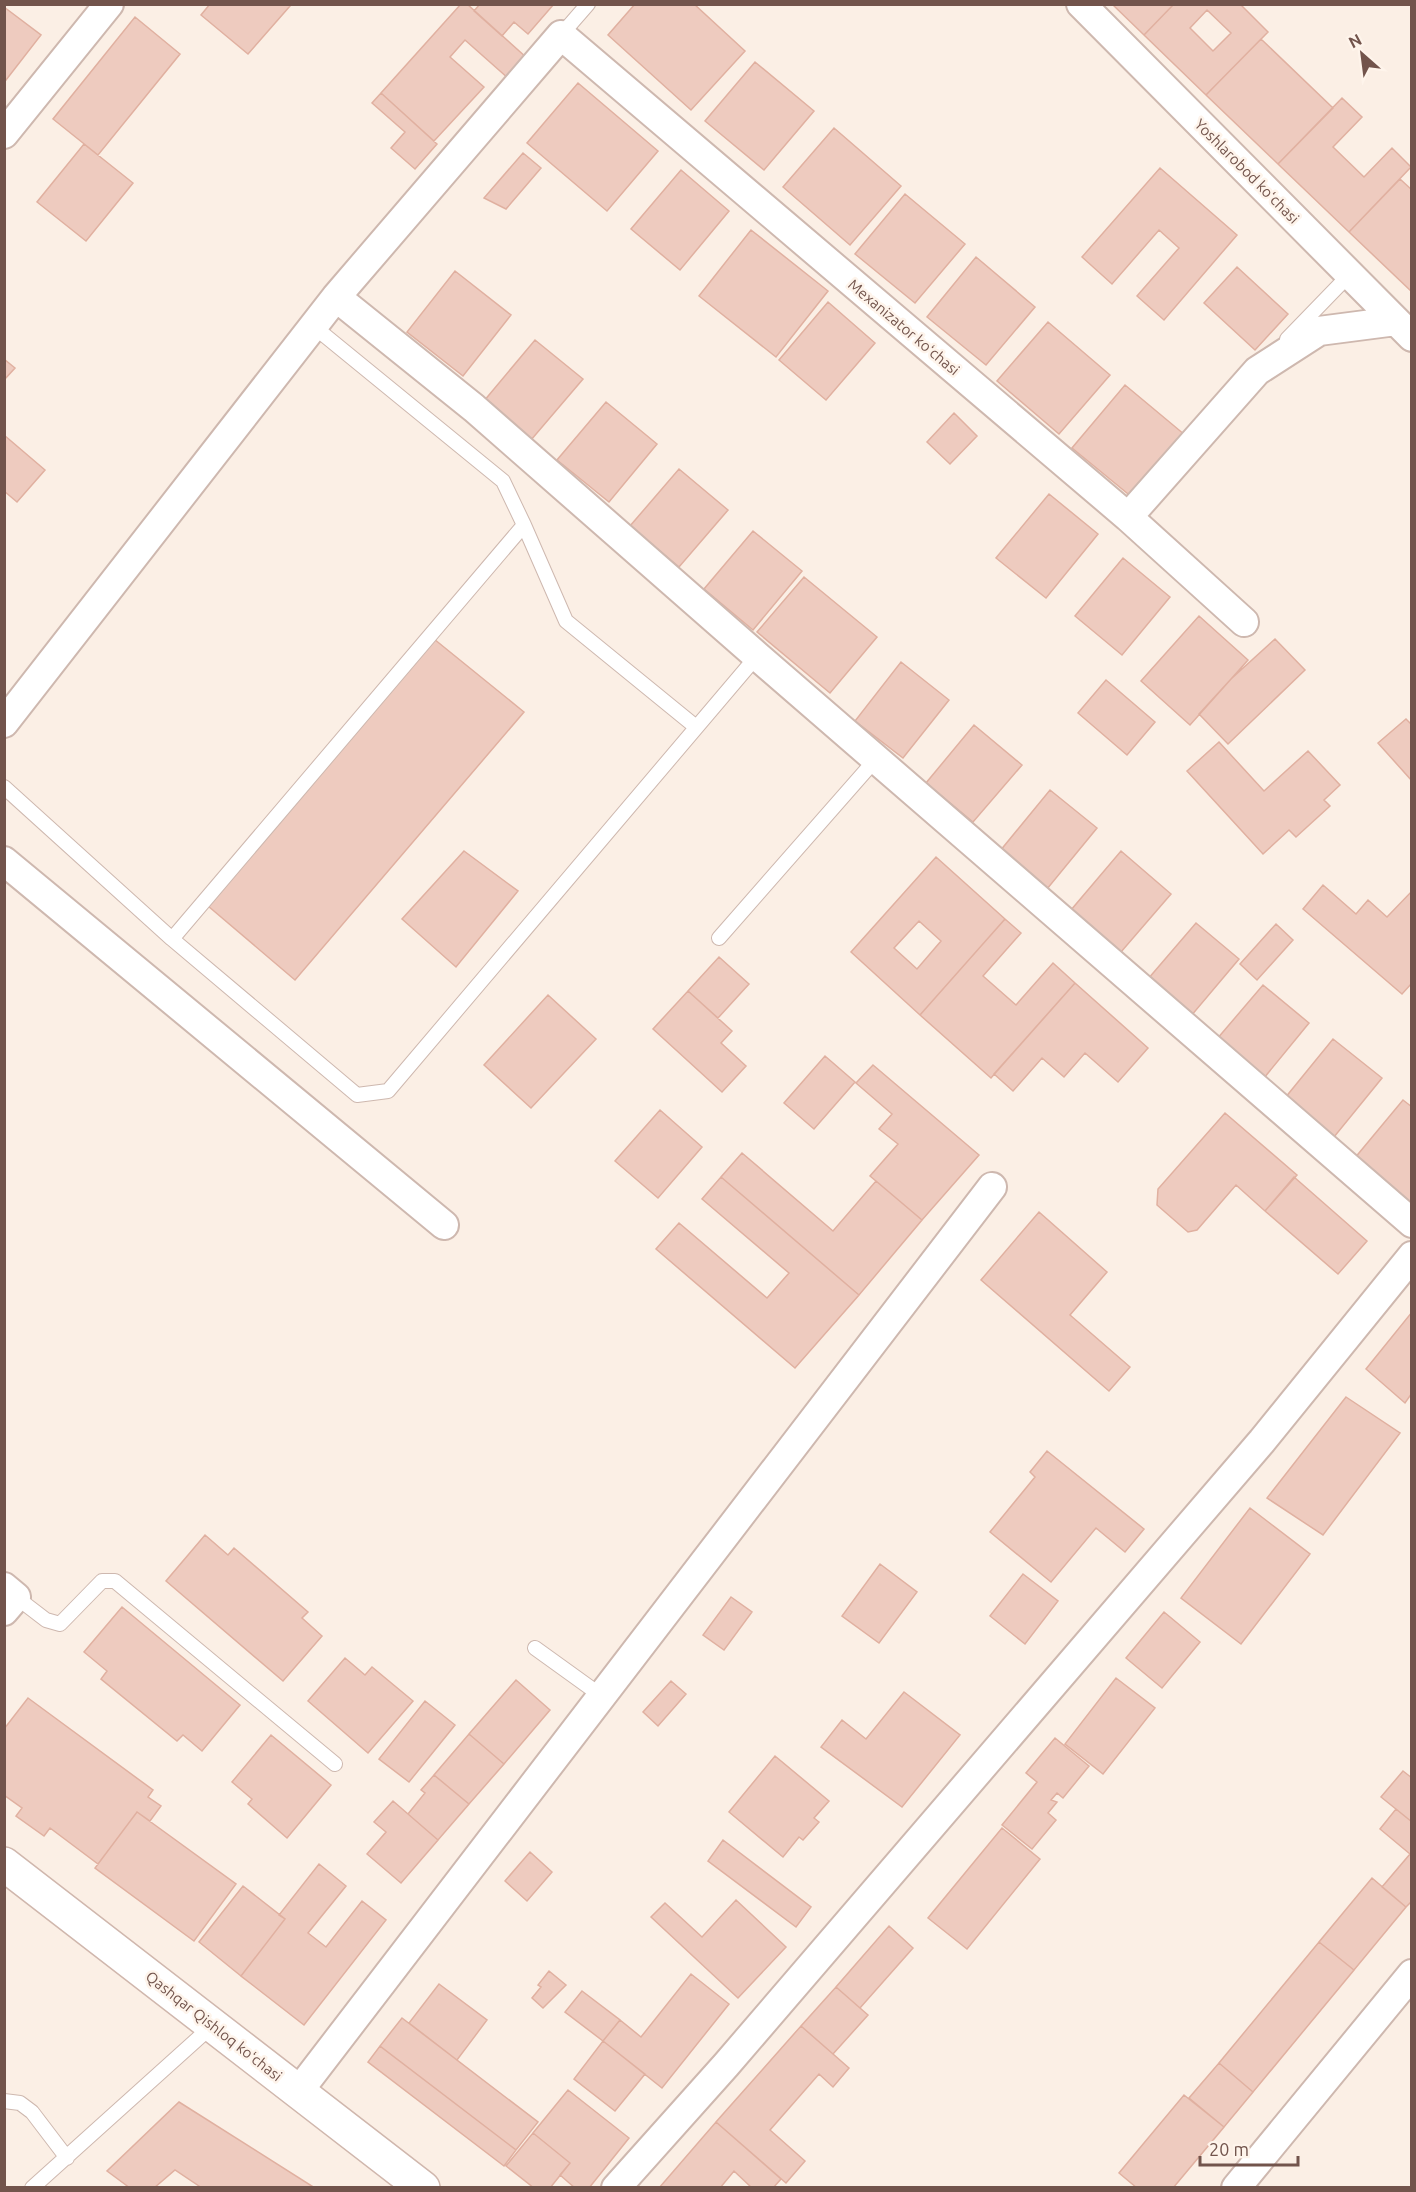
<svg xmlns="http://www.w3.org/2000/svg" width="1416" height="2192" font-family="Ubuntu,sans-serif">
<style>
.building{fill:#eecbbf;stroke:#e0b0a0;stroke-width:1.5;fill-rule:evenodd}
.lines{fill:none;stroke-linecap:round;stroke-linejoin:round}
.lane-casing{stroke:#ceb8af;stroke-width:16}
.street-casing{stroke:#ceb8af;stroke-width:32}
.secondary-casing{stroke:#d0b7ad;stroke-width:36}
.lane{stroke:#fff;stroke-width:14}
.street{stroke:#fff;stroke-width:28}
.secondary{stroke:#fff;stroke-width:33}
.labels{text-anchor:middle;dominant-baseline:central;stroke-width:5;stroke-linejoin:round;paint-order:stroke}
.street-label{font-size:15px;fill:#72544c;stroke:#fef4eb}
</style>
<rect width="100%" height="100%" fill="#fbefe5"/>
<path class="building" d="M 210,4 L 288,4 L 290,6 L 248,54 L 201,15 Z
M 461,4 L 467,4 L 527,58 L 509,79 L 465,40 L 450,57 L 484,87 L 434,141 L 381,93 Z
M 480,4 L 554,4 L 528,34 L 514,22 L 502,36 L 474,11 Z
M 635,4 L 694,4 L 745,51 L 691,110 L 608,35 Z
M 1112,4 L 1174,4 L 1144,35 Z
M 1174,4 L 1240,4 L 1268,32 L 1206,95 L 1144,35 ZM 1207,10 L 1231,33 L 1213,51 L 1190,28 Z
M 4,7 L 41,35 L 6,80 L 4,79 Z
M 135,17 L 180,54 L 98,155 L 53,119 Z
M 1261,39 L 1333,108 L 1278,164 L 1206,95 Z
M 755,62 L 814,111 L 764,170 L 705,121 Z
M 578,83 L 658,151 L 607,211 L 527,143 Z
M 381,93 L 437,144 L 415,169 L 391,148 L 405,132 L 372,103 Z
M 1342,98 L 1362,117 L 1333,147 L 1364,177 L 1392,148 L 1411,167 L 1349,232 L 1278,164 Z
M 834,128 L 901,186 L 850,245 L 783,187 Z
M 84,144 L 133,183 L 86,241 L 37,202 Z
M 523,153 L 541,168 L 506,209 L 484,198 Z
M 1160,168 L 1237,235 L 1164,320 L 1137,296 L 1179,248 L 1159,230 L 1112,284 L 1082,257 Z
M 681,170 L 729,211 L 680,270 L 631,229 Z
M 1400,179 L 1412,190 L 1412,292 L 1349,232 Z
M 905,194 L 965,244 L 915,303 L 855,254 Z
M 751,230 L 828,291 L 776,357 L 699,296 Z
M 976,257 L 1035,307 L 986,365 L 927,317 Z
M 1237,267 L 1288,314 L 1255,350 L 1204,303 Z
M 455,271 L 511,315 L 463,376 L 407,332 Z
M 828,302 L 875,343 L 826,400 L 779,360 Z
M 1048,322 L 1110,375 L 1059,434 L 997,381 Z
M 535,340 L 583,379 L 531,440 L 484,401 Z
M 4,359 L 15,368 L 4,380 Z
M 1125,385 L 1185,435 L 1133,498 L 1072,448 Z
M 606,402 L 657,444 L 609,502 L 557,460 Z
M 954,413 L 977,436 L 950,464 L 927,442 Z
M 4,435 L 45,470 L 17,502 L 4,491 Z
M 679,469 L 728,510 L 679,567 L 630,526 Z
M 1049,494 L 1098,534 L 1046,598 L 996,558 Z
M 753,531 L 802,571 L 753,630 L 704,589 Z
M 1123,558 L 1170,597 L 1122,655 L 1075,616 Z
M 804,577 L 877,637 L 830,693 L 757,632 Z
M 1199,616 L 1248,660 L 1190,725 L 1141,681 Z
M 434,639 L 524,712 L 295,980 L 208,906 Z
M 1275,639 L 1305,670 L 1228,744 L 1199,714 L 1231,679 Z
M 901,662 L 949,700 L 903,758 L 855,721 Z
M 1106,680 L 1155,722 L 1127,755 L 1078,713 Z
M 1406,719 L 1412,725 L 1412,781 L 1378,743 Z
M 974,725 L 1022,765 L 973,822 L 926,783 Z
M 1219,742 L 1264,791 L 1308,751 L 1340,785 L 1324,800 L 1330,806 L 1296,837 L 1289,830 L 1263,854 L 1187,771 Z
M 1050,790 L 1097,828 L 1047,889 L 1000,851 Z
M 464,851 L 518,891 L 456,967 L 402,919 Z
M 1121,851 L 1171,894 L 1121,952 L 1071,910 Z
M 936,857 L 1005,919 L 920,1015 L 851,952 ZM 919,921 L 941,941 L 917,969 L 894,948 Z
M 1323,885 L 1356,914 L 1368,900 L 1387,917 L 1412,891 L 1412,983 L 1402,994 L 1303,909 Z
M 1005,919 L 1021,933 L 983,976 L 1016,1005 L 1053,963 L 1075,983 L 991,1078 L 920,1015 Z
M 1196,923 L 1239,959 L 1191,1016 L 1148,979 Z
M 1276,924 L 1293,940 L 1257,980 L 1240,964 Z
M 719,957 L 749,984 L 718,1018 L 688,991 Z
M 1075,983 L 1148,1048 L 1118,1082 L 1085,1053 L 1064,1077 L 1042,1058 L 1013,1091 L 994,1074 Z
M 1263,985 L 1309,1023 L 1264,1078 L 1217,1039 Z
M 688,991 L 732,1031 L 721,1043 L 746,1066 L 722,1092 L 653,1029 Z
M 548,995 L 596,1039 L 531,1108 L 484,1065 Z
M 1333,1039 L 1382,1078 L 1334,1137 L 1285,1098 Z
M 825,1056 L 855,1082 L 814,1129 L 784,1103 Z
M 873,1065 L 979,1155 L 922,1220 L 870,1176 L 898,1144 L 879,1129 L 892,1114 L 856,1083 Z
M 1403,1100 L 1412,1107 L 1412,1200 L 1409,1203 L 1354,1159 Z
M 660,1110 L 702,1147 L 658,1198 L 615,1161 Z
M 1225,1113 L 1297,1175 L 1265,1211 L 1236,1185 L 1197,1230 L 1188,1232 L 1157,1205 L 1158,1189 Z
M 742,1153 L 833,1231 L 876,1181 L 922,1220 L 859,1295 L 721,1177 Z
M 721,1177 L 859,1295 L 795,1368 L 656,1249 L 679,1223 L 767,1298 L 789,1273 L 702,1199 Z
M 1294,1177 L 1367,1241 L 1338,1274 L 1265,1211 Z
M 1039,1212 L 1107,1272 L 1070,1315 L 1130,1367 L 1109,1391 L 981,1280 Z
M 1412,1312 L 1412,1393 L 1405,1403 L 1366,1369 Z
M 1346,1397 L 1400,1433 L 1323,1535 L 1267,1498 Z
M 1047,1451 L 1144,1529 L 1125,1552 L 1096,1528 L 1051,1582 L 990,1532 L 1035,1477 L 1030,1472 Z
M 1250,1508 L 1310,1554 L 1241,1644 L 1181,1598 Z
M 205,1535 L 228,1555 L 234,1548 L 308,1612 L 302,1618 L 322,1636 L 283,1681 L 166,1581 Z
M 880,1564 L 917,1592 L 879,1643 L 842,1616 Z
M 1023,1574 L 1058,1601 L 1025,1644 L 990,1616 Z
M 731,1597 L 752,1612 L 724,1650 L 703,1635 Z
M 122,1607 L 240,1705 L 202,1751 L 183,1735 L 177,1741 L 101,1679 L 107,1671 L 84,1652 Z
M 1164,1612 L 1200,1642 L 1162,1688 L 1126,1658 Z
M 345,1658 L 365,1675 L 372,1667 L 413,1701 L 368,1753 L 308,1701 Z
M 1116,1678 L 1155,1708 L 1103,1774 L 1065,1744 Z
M 516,1680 L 550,1710 L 504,1764 L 469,1734 Z
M 671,1681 L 686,1694 L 658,1726 L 643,1712 Z
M 904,1692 L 960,1735 L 902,1807 L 821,1747 L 842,1720 L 866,1739 Z
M 28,1698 L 153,1790 L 148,1797 L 161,1806 L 150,1821 L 137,1812 L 98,1864 L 50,1828 L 44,1836 L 16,1816 L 22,1808 L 4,1795 L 4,1729 Z
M 425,1701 L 455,1725 L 409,1782 L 379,1759 Z
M 469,1734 L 504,1764 L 469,1804 L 434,1775 Z
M 271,1735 L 331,1785 L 287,1838 L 248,1804 L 252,1799 L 232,1782 Z
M 1055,1738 L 1089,1766 L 1063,1798 L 1057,1793 L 1051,1800 L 1057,1802 L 1048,1813 L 1056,1820 L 1032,1849 L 1002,1825 L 1037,1782 L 1026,1773 Z
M 775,1756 L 829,1801 L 814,1818 L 819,1822 L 803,1840 L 799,1837 L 783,1857 L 729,1812 Z
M 1403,1771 L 1412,1778 L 1412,1822 L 1381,1797 Z
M 434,1775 L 469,1804 L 438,1840 L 408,1814 L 425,1793 L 421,1790 Z
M 393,1801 L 438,1840 L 401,1883 L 367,1854 L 386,1832 L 374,1822 Z
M 1396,1809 L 1412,1822 L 1412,1901 L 1406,1907 L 1382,1887 L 1410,1854 L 1380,1829 Z
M 137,1812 L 236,1884 L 194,1941 L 95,1868 Z
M 1002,1828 L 1040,1859 L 967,1949 L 928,1918 Z
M 723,1840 L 811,1907 L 796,1927 L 708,1861 Z
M 530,1852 L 552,1872 L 527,1901 L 505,1881 Z
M 319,1864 L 346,1886 L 308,1933 L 326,1947 L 362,1901 L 386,1920 L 304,2025 L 241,1976 L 285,1919 L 279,1915 Z
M 1372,1878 L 1406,1907 L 1354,1970 L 1319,1942 Z
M 243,1886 L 285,1919 L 241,1976 L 199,1942 Z
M 736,1900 L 786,1947 L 738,1998 L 651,1917 L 665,1903 L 702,1937 Z
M 889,1926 L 913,1948 L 860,2008 L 836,1987 Z
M 1319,1942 L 1354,1970 L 1253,2092 L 1219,2063 Z
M 549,1971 L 566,1985 L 543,2008 L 532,1998 L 541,1987 L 538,1985 Z
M 691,1974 L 729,2004 L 662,2088 L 603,2041 L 620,2020 L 641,2037 Z
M 439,1984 L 487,2020 L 457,2060 L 409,2023 Z
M 836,1987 L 868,2015 L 833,2054 L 801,2026 Z
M 582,1991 L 620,2020 L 603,2041 L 565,2012 Z
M 402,2018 L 538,2122 L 516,2150 L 380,2046 Z
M 801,2026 L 849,2068 L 833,2087 L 819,2074 L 770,2130 L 805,2161 L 786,2183 L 716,2122 Z
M 603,2041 L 645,2074 L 615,2111 L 574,2079 Z
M 380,2046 L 516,2150 L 504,2166 L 368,2062 Z
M 1219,2063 L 1253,2092 L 1224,2127 L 1189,2098 Z
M 568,2090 L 629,2138 L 589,2188 L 575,2188 L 560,2175 L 570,2163 L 533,2133 Z
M 1184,2095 L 1224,2127 L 1173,2188 L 1137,2188 L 1119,2173 Z
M 179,2102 L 315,2188 L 202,2188 L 175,2170 L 154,2188 L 130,2188 L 107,2171 Z
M 716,2122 L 781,2179 L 773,2188 L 752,2188 L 734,2171 L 720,2188 L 659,2188 Z
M 533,2133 L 570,2163 L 550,2188 L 534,2188 L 506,2166 Z"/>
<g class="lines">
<g class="lane-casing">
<path id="lane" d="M 561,35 L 588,4
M 312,325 L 503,481 L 524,525 L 566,621 L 696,727
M 1287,339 L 1350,274
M 4,787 L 172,939 L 357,1095 L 388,1091 L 757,656
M 719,938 L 876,759
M 172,939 L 524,525
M 16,1597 L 46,1620 L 60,1624 L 102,1581 L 115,1581 L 335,1764
M 535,1648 L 603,1697
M 4,2101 L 20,2103 L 32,2112 L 67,2158
M 32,2188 L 213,2025"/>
</g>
<g class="street-casing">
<path id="street" d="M 1081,4 L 1412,337
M 4,134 L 109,4
M 1128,517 L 1257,371 L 1319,331 L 1396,321
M 1244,622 L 1128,517 L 561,35 L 336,297 L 474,408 L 757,656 L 1412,1223
M 4,723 L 336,297
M 4,861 L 444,1225
M 4,1587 L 16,1597 L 4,1611
M 298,2092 L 992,1187
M 616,2188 L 726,2065 L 1262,1441 L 1412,1256
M 1236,2188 L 1412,1974"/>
</g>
<g class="secondary-casing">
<path id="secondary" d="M 4,1864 L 423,2188"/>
</g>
<use href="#lane" class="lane"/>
<use href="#street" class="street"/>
<use href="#secondary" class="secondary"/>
</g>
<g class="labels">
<g class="street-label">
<text transform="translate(1247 171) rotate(45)">Yoshlarobod koʻchasi</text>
<text transform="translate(904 327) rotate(40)">Mexanizator koʻchasi</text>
<text transform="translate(214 2026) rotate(38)">Qashqar Qishloq koʻchasi</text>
</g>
</g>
<rect width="1416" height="2192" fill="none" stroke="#72544c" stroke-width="12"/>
<g transform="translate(1362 54) rotate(332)" stroke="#fef4eb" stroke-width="4.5" paint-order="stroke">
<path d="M0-4.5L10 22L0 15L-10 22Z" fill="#72544c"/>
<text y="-9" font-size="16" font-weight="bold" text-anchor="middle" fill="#72544c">N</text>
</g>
<path d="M1200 2156v9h98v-9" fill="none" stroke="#72544c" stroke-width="3"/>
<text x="1209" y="2156" font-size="18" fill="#72544c" stroke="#fef4eb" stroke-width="4.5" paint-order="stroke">20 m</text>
</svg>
